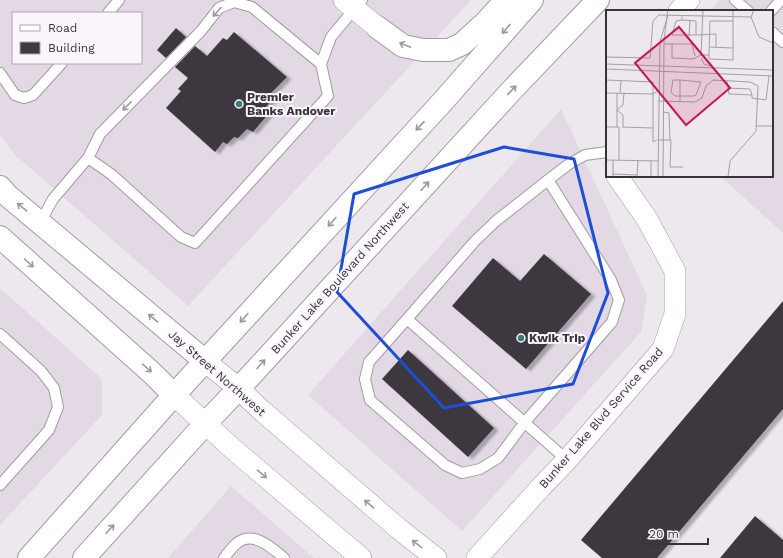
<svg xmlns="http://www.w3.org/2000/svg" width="783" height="558" font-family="'Work Sans',sans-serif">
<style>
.built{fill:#e3d9e5;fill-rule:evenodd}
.building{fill:#3e393f;filter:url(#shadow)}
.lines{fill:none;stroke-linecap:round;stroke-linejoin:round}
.service-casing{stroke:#a19ba2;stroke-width:12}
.minor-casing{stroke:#a19ba2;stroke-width:22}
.tertiary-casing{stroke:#a19ba2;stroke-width:24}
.secondary-casing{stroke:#a19ba2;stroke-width:24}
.service{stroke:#fff;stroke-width:10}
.minor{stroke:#fff;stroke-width:21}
.tertiary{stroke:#fff;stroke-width:22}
.secondary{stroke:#fff;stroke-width:22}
.oneway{stroke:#9a9a9b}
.marked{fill:none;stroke:#1d4ed8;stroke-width:3;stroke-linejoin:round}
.poi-dot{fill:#377e76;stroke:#faf4fc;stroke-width:1.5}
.labels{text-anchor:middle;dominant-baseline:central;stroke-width:4;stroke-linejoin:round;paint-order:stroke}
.poi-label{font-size:12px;font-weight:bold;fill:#363437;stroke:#faf4fc;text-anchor:start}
.street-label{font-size:12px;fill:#363437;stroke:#faf4fc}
.inset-road{fill:none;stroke:#a49fa5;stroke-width:1}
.view{fill:#c2185b;fill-opacity:0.15;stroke:#c2185b;stroke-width:2}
.inset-edge{fill:none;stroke:#363437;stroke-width:2}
</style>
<defs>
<filter id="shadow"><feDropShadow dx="4.5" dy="2.5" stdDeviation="1" flood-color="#0004"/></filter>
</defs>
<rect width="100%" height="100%" fill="#ede7ee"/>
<path class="built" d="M 0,0 L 471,0 L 188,306 L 15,155 L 0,134 ZM 13,13 L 141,13 L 141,63 L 13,63 Z
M 719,0 L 783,0 L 783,233 L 720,176 L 772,176 L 772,11 L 710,11 Z
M 561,109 L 647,295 L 641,332 L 462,531 L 308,395 Z
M 0,288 L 102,379 L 102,415 L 0,525 Z
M 231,486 L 314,558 L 168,558 Z"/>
<path class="building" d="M 176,28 L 186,37 L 166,58 L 157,50 Z
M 234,32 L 287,77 L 270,94 L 275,96 L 265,108 L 270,112 L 253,132 L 247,129 L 238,138 L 234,137 L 227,144 L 223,142 L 215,152 L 166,108 L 181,91 L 178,89 L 188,78 L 175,67 L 195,46 L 207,56 L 223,38 L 227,40 Z
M 544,254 L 591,294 L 526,369 L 452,306 L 493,258 L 520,281 Z
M 783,301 L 783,409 L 657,558 L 602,558 L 581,540 Z
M 408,350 L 494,428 L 468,457 L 382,379 Z
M 755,516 L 783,540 L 783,558 L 720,558 Z"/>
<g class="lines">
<g class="service-casing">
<path id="service" d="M 735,0 L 748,11
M 771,11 L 781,0
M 108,13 L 119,0
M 772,32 L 783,42
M 0,73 L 15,95 L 24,98 L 33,95 L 62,63
M 88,158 L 100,134 L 201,31 L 219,8 L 234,2 L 252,7 L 321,64
M 548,180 L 569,164 L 585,155 L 607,152
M 40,223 L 53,199 L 88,158 L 111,174 L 181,237 L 195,243 L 328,96 L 321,64 L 331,37 L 362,0
M 407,319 L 475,241 L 496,221 L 548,180 L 611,280 L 619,300 L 612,322 L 525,422 L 498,458 L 480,469 L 462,473 L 445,465 L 370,400 L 365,379 L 369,362 L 407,319 L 567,460
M 0,334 L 41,371 L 54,388 L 58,407 L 49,430 L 0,485
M 224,558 C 228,553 232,547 237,543 C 253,530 272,548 284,558"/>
</g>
<g class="minor-casing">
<path id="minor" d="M 344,0 L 377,27
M 679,11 L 689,0
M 205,361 L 239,389 L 261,410 L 399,529 L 436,558
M 174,395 L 233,449 L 361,558
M 477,558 L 541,487 L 567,460 L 663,349 L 675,314 L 675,271 L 647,219 L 617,176"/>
</g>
<g class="tertiary-casing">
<path id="tertiary" d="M 0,187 L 8,196 L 205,361
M 0,237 L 153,374 L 174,395"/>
</g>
<g class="secondary-casing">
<path id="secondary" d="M 377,27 L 403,46 L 423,50 L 449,50 L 462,44 L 484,24 L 506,0
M 29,558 L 174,395 L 445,99 L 532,0
M 84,558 L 206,423 L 254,372 L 512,90 L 598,0"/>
</g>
<use href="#service" class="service"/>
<use href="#minor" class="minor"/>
<use href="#tertiary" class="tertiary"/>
<use href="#secondary" class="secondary"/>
</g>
<defs><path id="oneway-shaft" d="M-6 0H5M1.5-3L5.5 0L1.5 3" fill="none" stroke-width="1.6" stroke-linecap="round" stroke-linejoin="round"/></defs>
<g class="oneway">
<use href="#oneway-shaft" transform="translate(217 12) rotate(132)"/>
<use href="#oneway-shaft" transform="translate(506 29) rotate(131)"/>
<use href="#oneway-shaft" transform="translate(405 45) rotate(-158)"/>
<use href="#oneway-shaft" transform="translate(512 90) rotate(-47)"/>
<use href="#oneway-shaft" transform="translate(127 106) rotate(135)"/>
<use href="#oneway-shaft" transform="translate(420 126) rotate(133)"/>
<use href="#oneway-shaft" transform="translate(425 186) rotate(-48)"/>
<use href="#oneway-shaft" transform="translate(22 207) rotate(-140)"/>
<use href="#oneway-shaft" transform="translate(332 222) rotate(132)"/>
<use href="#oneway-shaft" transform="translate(29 263) rotate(42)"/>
<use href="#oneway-shaft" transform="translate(153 318) rotate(-140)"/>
<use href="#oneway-shaft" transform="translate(244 318) rotate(132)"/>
<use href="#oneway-shaft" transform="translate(261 364) rotate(-48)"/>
<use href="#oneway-shaft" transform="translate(147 368) rotate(42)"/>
<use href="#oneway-shaft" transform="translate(262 474) rotate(40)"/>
<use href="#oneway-shaft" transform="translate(369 504) rotate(-139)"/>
<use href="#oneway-shaft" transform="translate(110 529) rotate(-48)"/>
<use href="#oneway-shaft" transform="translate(417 544) rotate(-142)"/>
</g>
<path class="marked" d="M 504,147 L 574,159 L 608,293 L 573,384 L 444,408 L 337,292 L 354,194 Z"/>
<g class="poi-dot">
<circle cx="239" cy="104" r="4"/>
<circle cx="521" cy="338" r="4"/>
</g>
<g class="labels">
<g class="poi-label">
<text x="247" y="97">Premier<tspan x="247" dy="14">Banks Andover</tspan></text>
<text x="529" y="338">Kwik Trip</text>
</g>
<g class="street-label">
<text transform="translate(340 278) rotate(-48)">Bunker Lake Boulevard Northwest</text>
<text transform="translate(217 373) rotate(41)">Jay Street Northwest</text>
<text transform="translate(601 418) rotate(-49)">Bunker Lake Blvd Service Road</text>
</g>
</g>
<g transform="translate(606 10)">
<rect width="167" height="167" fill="#ede7ee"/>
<path class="inset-road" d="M 148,0 L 145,7 L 153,27 L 167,33M 76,5 L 76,10 L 90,11 L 90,25 L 110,24 L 110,37M 76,10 L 70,11 L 66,25 L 90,25M 83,26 L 84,11M 58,34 L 66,34 L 66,48 L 87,49 L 95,45 L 103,45 L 103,49 L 127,50 L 127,0M 66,34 L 86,34 L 89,46M 103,37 L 127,38M 103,45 L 104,11 L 127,11M 95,46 L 97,0M 0,47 L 44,48 L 47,11 L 53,5 L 145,7M 95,48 L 98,54 L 104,56M 0,54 L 167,60M 0,59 L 167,66M 0,70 L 47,72 L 47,132 L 51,130M 121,71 L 123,84 L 146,85 L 146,88 L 160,90 L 163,66M 121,78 L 144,79 L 146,85M 0,83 L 47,84 L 52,81M 14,83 L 15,71M 52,91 L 89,92 L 96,88 L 100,76 L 107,70 L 144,72 L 152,76 L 150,121 L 124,151 L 122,167M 74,92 L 74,70 L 67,70 L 65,82 L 69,86 L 88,86 L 90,85 L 95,72 L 74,70M 57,102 L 63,103 L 64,130M 151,116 L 167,116M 0,117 L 13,117 L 13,150M 11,117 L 11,83M 16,117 L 47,118M 17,117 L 17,105 L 11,100 L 17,95 L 18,83M 52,130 L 65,130 L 64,157 L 77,157M 0,150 L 52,151M 7,164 L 31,165M 7,167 L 7,150M 31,167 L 32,150M 45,167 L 45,150M 52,167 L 54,32 L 62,5M 57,167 L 58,30 L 62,0"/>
<path class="view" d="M 73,17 L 124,78 L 80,115 L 29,53 Z"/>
<rect width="167" height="167" class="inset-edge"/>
</g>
<rect x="12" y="12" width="130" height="52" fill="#faf4fc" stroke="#aca7ad"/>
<rect x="20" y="25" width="20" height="6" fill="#ffffff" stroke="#aca7ad"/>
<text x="48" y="32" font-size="12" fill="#363437">Road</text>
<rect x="20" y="42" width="20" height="12" fill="#3e393f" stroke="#aca7ad"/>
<text x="48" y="52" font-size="12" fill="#363437">Building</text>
<path d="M643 538v6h65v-6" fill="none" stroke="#363437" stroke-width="2"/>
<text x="649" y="538" font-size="12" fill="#363437" stroke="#faf4fc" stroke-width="3" paint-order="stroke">20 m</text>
</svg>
